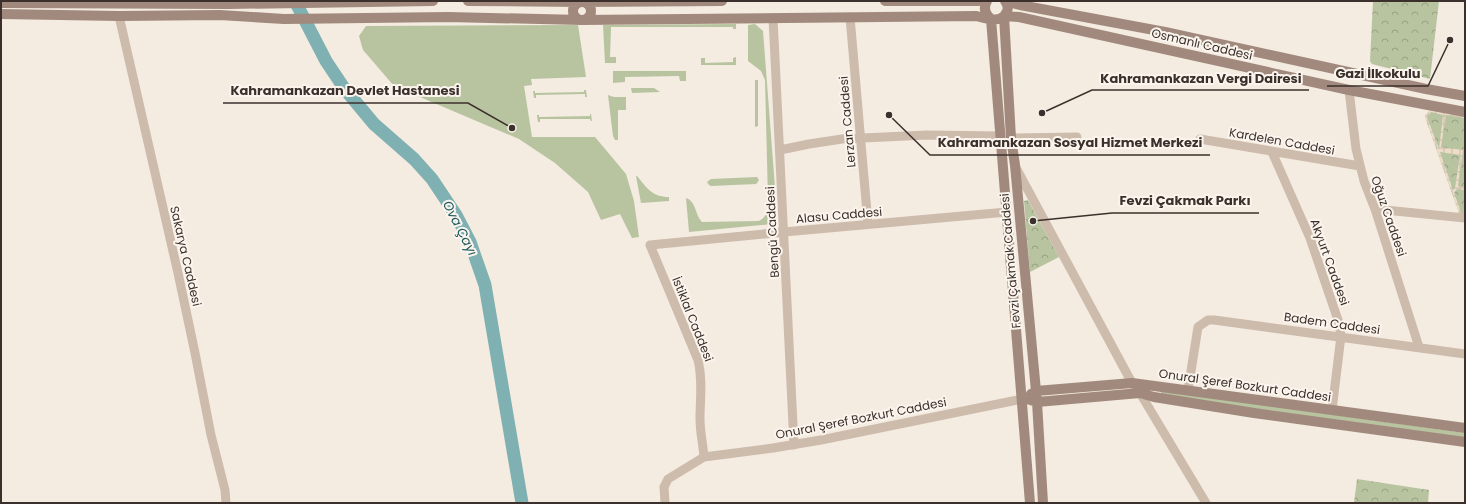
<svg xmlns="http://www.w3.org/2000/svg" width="1466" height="504" font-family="Poppins,sans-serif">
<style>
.grass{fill:#b8c4a0}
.forest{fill:url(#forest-crowns)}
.plaza{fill:url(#plaza-grid);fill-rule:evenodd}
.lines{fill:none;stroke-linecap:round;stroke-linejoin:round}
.river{stroke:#7fb0b2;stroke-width:13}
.tertiary{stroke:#cdbbac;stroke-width:9}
.secondary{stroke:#a18a7d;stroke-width:10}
.labels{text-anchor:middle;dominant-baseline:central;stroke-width:4;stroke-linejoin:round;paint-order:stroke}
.street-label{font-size:12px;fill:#3b302b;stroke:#fbf5ee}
.water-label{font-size:13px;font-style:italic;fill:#1f5a5e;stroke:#fbf5ee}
.leader{fill:none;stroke:#3b302b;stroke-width:1.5}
.callout-dot{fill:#3b302b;stroke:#fbf5ee;stroke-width:1.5}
.callout-label{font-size:13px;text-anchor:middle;font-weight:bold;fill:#3b302b;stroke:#fbf5ee;stroke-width:4;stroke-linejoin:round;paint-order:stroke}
</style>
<defs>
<pattern id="forest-crowns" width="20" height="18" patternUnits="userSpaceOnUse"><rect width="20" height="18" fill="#b8c4a0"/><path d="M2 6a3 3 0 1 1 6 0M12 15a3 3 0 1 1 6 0" fill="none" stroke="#97a083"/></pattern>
<pattern id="plaza-grid" width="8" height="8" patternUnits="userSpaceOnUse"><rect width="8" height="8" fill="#ecdcc8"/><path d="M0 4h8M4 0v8" fill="none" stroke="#cbbdac"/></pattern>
</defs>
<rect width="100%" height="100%" fill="#f4ebe1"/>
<path class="grass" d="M 736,24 L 736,29 L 733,29 L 733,27 L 611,27 L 610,57 L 616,57 L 616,63 L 605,63 L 603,25 Z
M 755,24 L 763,31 L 777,214 L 773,224 L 689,232 L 686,198 C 696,201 695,215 702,222 L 758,221 C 767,219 768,208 768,200 L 765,80 L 761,71 L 748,61 L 748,25 Z
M 578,25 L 586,77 L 531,79 L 532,85 L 524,86 L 532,137 L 595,137 L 626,174 L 634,201 L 639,237 L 632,238 L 620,214 L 601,220 L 588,192 L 555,163 L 519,139 L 394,86 L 363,50 L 359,36 L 366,26 Z
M 736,57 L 736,65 L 701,65 L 701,58 L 705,58 L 705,63 L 733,62 L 733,58 Z
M 613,71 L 686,71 L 686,81 L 680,81 L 679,76 L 625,77 L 625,82 L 613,83 Z
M 755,80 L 758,80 L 758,126 L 755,127 Z
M 631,88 L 654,88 L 660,92 L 632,93 Z
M 584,90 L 586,90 L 587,97 L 585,97 L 585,94 L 536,95 L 536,98 L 534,98 L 533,91 L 535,91 L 535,93 L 584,92 Z
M 608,95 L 614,97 L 626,97 L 626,110 L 618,110 L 618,140 L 615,140 L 613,136 Z
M 590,114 L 591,114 L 592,121 L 591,121 L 590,119 L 540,119 L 540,122 L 538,122 L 537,115 L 539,115 L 539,117 L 590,116 Z
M 636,176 L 637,176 C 647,188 652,197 669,197 L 669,201 L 641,203 Z
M 757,177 L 759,180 L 757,183 L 756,184 L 711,186 L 709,185 L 707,182 L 711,179 Z
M 1161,391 L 1465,433 L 1465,438 L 1161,396 Z"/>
<path class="forest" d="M 1373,1 L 1439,1 L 1430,79 L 1372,64 L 1370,61 Z
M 1430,110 L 1465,116 L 1465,215 L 1459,213 L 1426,120 L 1425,116 Z
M 1028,200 L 1059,257 L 1030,272 L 1024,201 Z
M 1357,479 L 1429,490 L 1428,503 L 1354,503 Z"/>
<path class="plaza" d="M 1430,110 L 1465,116 L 1465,118 L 1446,115 L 1441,147 L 1463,150 L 1458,186 L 1465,188 L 1465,190 L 1457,189 L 1454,193 L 1462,215 L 1464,214 L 1465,209 L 1464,215 L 1461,215 L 1459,213 L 1426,120 L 1425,116 ZM 1431,112 L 1443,115 L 1439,149 L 1427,117 ZM 1440,152 L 1460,155 L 1455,188 L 1453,190 Z"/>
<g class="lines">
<path class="river" d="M 295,1 L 326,61 L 344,88 L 374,124 L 414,159 L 432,179 L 456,215 L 470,242 L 485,285 L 522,503"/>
<path class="tertiary" d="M 119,16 L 178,273 L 195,353 L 211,435 L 225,490 L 226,503
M 850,17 L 868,224
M 773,18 L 794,445
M 1349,90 L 1356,149 L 1364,181 L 1375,209 L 1419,347
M 1011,138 L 1077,137
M 1200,139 L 1360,166
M 780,150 L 809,144 L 842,139 L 927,135 L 1000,136
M 1272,152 L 1310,238 L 1339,323 L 1341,336 L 1332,410
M 1015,166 L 1132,383 L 1140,393 L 1206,503
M 1375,209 L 1465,218
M 1188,390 L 1198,327 L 1208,320 L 1214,320 L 1465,354
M 704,457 L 773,448 L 821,440 L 1022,399
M 665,503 L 664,487 L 668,479 L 704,457 C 703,444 700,432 700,419 C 700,399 703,380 698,360 L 650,245 L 784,232 L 1007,212"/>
<path class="secondary" d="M 468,1 L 581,2 L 722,1
M 885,1 L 979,1
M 987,1 C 983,8 985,14 991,19
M 1006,1 L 1020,5 L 1165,32 L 1426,89 L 1465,96
M573 11a9 9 0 1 1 18 0a9 9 0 1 1-18 0Z
M 1,3 L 229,4 L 433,1
M 1,14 L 119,16 L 220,15 L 284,19 L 448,17 L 582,20 L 976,16 C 985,18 1001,24 1006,13 C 1009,9 1008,5 1005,1
M 1004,16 L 1011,138 L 1015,165 L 1037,402 L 1043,503
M 1004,16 L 1019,17 L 1349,90 L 1465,112
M 991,19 L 1030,503
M 1031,394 L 1036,391 L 1132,383 L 1465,428
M 1030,400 L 1037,402 L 1140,393 L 1154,397 L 1254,413 L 1465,442"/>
</g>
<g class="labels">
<g class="street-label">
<text transform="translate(1202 44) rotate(13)">Osmanlı Caddesi</text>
<text transform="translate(847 122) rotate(-95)">Lerzan Caddesi</text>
<text transform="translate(1282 141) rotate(10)">Kardelen Caddesi</text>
<text transform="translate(839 215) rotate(-5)">Alasu Caddesi</text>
<text transform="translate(1389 216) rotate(71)">Oğuz Caddesi</text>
<text transform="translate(772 232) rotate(-93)">Bengü Caddesi</text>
<text transform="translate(186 256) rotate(77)">Sakarya Caddesi</text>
<text transform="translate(1010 261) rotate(-95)">Fevzi Çakmak Caddesi</text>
<text transform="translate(1330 262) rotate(70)">Akyurt Caddesi</text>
<text transform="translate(693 319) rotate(68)">İstiklal Caddesi</text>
<text transform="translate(1332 323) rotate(8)">Badem Caddesi</text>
<text transform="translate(1245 385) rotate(8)">Onural Şeref Bozkurt Caddesi</text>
<text transform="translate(861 418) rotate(-11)">Onural Şeref Bozkurt Caddesi</text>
</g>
<g class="water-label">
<text transform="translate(460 228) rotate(63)">Ova Çayı</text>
</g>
</g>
<path class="leader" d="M1450 40L1428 86H1327M1042 113L1092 90H1309M512 128L468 103H223M889 115L930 155H1210M1033 221L1112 213H1259"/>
<g class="callout-dot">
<circle cx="1450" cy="40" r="4"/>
<circle cx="1042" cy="113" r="4"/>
<circle cx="512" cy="128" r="4"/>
<circle cx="889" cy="115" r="4"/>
<circle cx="1033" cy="221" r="4"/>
</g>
<g class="callout-label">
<text x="1378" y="78">Gazi İlkokulu</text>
<text x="1201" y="83">Kahramankazan Vergi Dairesi</text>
<text x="345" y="95">Kahramankazan Devlet Hastanesi</text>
<text x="1070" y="147">Kahramankazan Sosyal Hizmet Merkezi</text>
<text x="1185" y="205">Fevzi Çakmak Parkı</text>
</g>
<rect width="1466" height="504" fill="none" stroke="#3b302b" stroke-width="4"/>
</svg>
